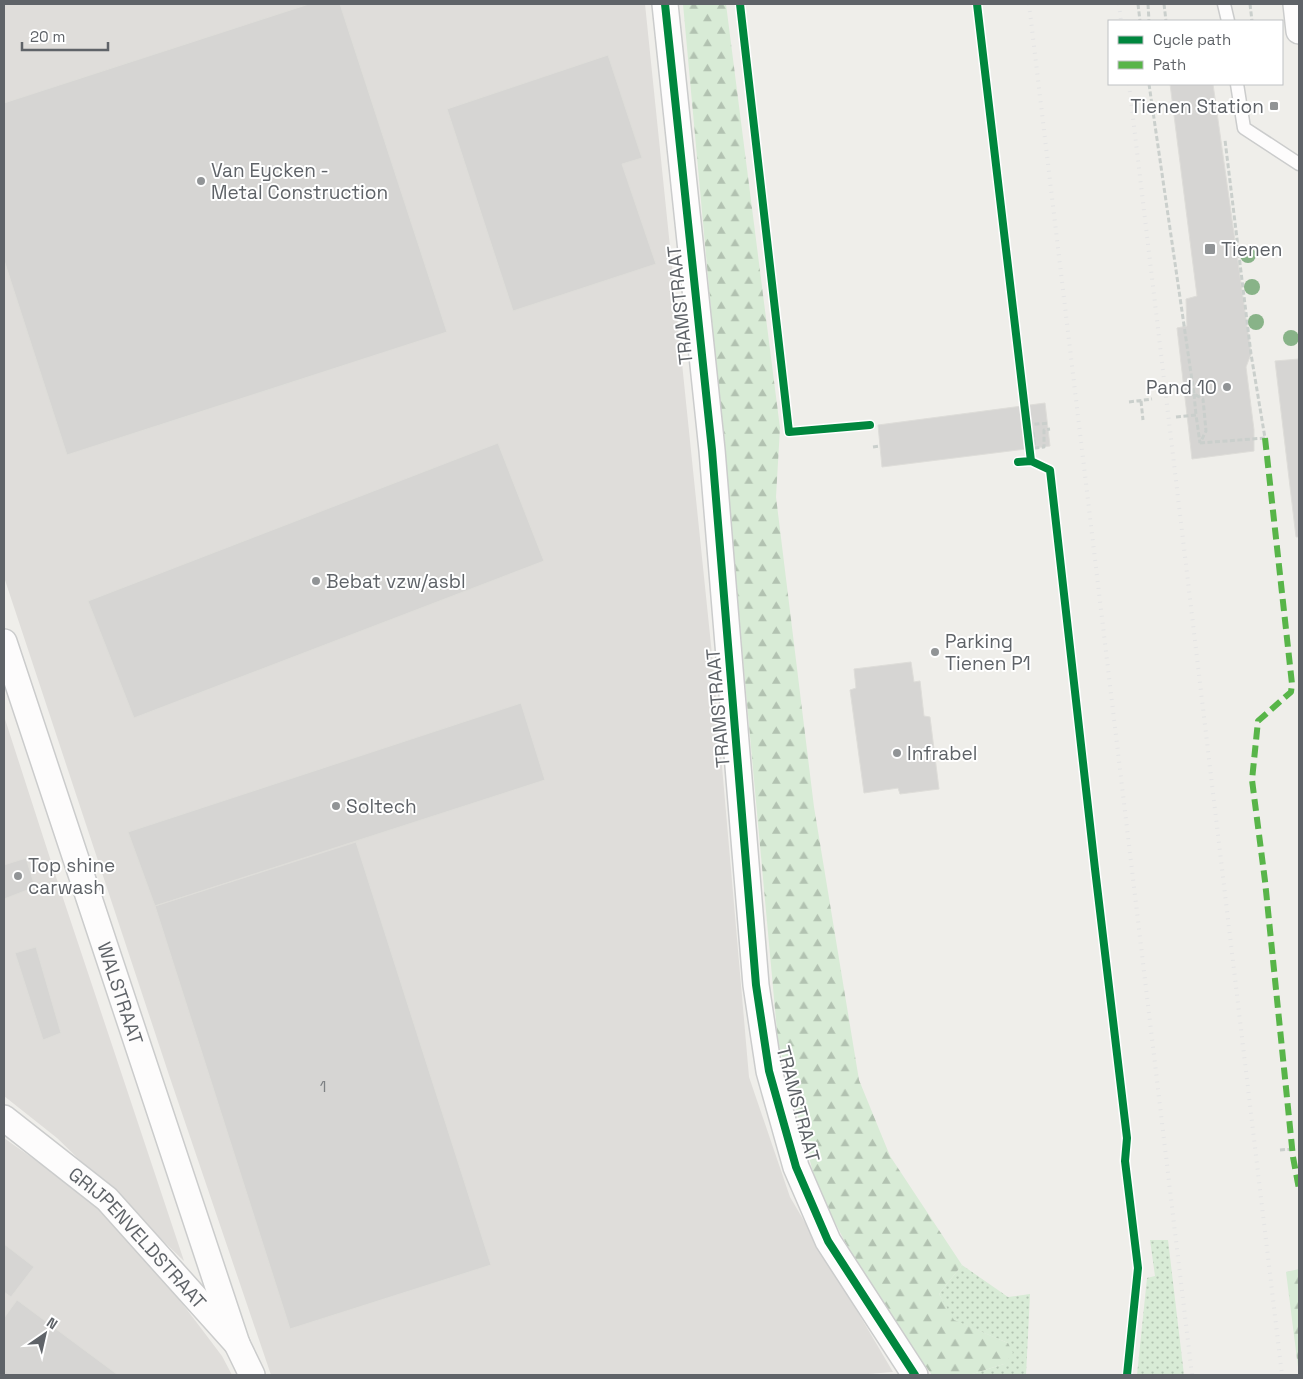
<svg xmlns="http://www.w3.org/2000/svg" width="1303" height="1379" font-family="'Space Grotesk',sans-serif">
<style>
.industrial{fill:#dfddda}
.grass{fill:url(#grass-dots)}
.forest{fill:url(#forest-firs)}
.building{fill:#d6d5d3;stroke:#deddd9}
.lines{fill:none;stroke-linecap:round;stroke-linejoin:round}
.lane-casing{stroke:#cbcccc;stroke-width:15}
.street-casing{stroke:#cbcccc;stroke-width:28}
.path{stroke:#cacfcc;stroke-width:3;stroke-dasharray:5 2.5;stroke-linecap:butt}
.lane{stroke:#fdfcfc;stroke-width:12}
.street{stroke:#fdfcfc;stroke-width:25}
.rail{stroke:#e4e4e4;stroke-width:4;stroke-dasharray:1 6;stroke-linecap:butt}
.quiet{stroke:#58b549;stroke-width:6;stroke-dasharray:12 6;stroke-linecap:butt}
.cycleway-casing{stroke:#fff;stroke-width:11}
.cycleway{stroke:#00873e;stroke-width:8}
.tree{fill:#88b388}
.poi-dot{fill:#919496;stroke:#fff;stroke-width:2}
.labels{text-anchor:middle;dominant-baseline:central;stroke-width:4;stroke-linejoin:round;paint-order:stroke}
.number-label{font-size:16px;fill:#7e8184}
.poi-label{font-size:19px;fill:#5f6368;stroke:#fff;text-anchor:start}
.street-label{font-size:19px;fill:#5f6368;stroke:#fff}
</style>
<defs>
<pattern id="grass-dots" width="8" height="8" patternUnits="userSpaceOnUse" patternTransform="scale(1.25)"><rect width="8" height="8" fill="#d8ebd6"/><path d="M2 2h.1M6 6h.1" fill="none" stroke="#b2c2b1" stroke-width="1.8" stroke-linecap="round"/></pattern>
<pattern id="forest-firs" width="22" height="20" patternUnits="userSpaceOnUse" patternTransform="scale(1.25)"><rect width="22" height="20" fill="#d8ebd6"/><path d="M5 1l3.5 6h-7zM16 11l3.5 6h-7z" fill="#b2c2b1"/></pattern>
</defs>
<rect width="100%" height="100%" fill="#efeeea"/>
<path class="industrial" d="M 4,4 L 645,4 L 714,674 L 749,1077 L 790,1197 L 893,1372 L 856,1375 L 271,1375 L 169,1075 L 4,577 Z
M 4,716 L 59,886 L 184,1261 L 57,1138 L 4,1096 Z
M 4,1138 L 86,1196 L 163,1278 L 222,1356 L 232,1375 L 4,1375 Z"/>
<path class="grass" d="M 1150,1240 L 1168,1240 L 1184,1375 L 1137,1375 L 1147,1278 L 1155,1276 Z
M 962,1265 L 1008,1297 L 1030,1294 L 1026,1375 L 969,1375 L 1004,1364 L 1008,1343 L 953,1320 L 939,1294 Z"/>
<path class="forest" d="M 683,4 L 726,4 L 780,428 L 776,497 L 814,807 L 859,1080 L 890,1156 L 962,1265 L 939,1294 L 954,1320 L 1008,1343 L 1013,1353 L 1004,1364 L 969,1375 L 932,1375 L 867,1285 L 817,1187 L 778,1042 Z
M 1299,1269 L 1299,1375 L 1286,1272 Z"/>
<path class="building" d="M 309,4 L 340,4 L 447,332 L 67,455 L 4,260 L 4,103 Z
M 608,55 L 642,158 L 622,164 L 656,264 L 513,311 L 447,109 Z
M 1170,84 L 1213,84 L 1251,354 L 1246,367 L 1254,430 L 1254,451 L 1192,459 L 1177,328 L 1187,326 L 1186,299 L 1197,296 Z
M 1299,359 L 1299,537 L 1296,537 L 1275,361 Z
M 1045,403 L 1050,446 L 882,467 L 878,425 Z
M 498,443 L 544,561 L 134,718 L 88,601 Z
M 911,662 L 914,682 L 920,681 L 924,716 L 930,717 L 939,789 L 900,794 L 898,788 L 864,793 L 850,690 L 856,688 L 854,669 Z
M 521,703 L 545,780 L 155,906 L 128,832 Z
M 356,842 L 491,1265 L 290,1329 L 155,906 Z
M 26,858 L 35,887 L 4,899 L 4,865 Z
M 36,947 L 61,1033 L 43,1040 L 15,953 Z
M 4,1244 L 34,1267 L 11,1297 L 4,1292 Z
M 17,1300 L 118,1375 L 4,1375 L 4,1318 Z"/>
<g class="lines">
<g class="lane-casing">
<path id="lane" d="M 1224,4 L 1228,21
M 1237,84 L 1244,128 L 1299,164"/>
</g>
<g class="street-casing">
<g id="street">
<path d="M 665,4 L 712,450 L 756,985 L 769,1071 L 796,1167 L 828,1241 L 915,1375"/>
<path d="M 1296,4 L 1299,31"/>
<path id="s1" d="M 4,642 L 237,1344"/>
<path id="s2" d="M 4,1118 L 107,1199 L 237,1344 L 252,1375"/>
</g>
</g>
<path class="path" d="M 1138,4 L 1140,21
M 1148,4 L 1149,21
M 1164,4 L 1166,21
M 1250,4 L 1252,21 L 1250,21
M 1149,84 L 1194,394 L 1203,399 L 1206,431 L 1200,443
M 1194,394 L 1196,415
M 1141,401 L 1143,420
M 1129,402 L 1152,399
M 1176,417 L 1196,415 L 1200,443
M 1027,425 L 1049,423
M 1027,432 L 1033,431 L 1035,448 L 1044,447 L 1044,430 L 1050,429
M 1200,443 L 1265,438 L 1251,354 L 1225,140
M 873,447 L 880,446
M 1280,1150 L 1293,1149"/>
<use href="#lane" class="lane"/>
<use href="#street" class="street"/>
<path class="rail" d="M 1029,4 L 1192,1375
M 1119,4 L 1121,21
M 1129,84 L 1282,1375"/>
<path class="quiet" d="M 1265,438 L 1292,684 L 1291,692 L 1258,721 L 1252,780 L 1265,881 L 1293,1157 L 1299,1189"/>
<g class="cycleway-casing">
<path id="cycleway" d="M 665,4 L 712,450 L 756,985 L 769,1071 L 796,1167 L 828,1241 L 915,1375
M 740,4 L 789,432 L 870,425
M 977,4 L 1031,461
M 1018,462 L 1031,461 L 1050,470 L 1095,869 L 1127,1138 L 1125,1161 L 1138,1268 L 1127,1375"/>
</g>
<use href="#cycleway" class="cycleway"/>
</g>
<g class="tree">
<circle cx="1248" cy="255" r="8"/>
<circle cx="1252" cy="287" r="8"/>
<circle cx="1256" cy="322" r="8"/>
<circle cx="1291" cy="338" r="8"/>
</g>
<g class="poi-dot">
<rect x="1269" y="101" width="10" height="10" rx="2.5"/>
<circle cx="201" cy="181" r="5"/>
<rect x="1204" y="243" width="12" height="12" rx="2.5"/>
<circle cx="1227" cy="387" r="5"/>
<circle cx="316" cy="581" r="5"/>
<circle cx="935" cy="652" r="5"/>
<circle cx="897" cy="753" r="5"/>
<circle cx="336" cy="806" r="5"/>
<circle cx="18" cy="876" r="5"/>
</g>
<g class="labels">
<g class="number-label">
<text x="323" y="1086">1</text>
</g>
<g class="poi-label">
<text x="1264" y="106" text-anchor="end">Tienen Station</text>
<text x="211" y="170">Van Eycken -<tspan x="211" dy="22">Metal Construction</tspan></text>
<text x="1221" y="249">Tienen</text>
<text x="1217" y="387" text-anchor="end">Pand 10</text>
<text x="326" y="581">Bebat vzw/asbl</text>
<text x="945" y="641">Parking<tspan x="945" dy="22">Tienen P1</tspan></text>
<text x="907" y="753">Infrabel</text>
<text x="346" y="806">Soltech</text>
<text x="28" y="865">Top shine<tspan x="28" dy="22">carwash</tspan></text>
</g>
<g class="street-label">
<text transform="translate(680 305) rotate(-96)">TRAMSTRAAT</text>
<text transform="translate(718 708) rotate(-95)">TRAMSTRAAT</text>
<text stroke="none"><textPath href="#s1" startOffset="370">WALSTRAAT</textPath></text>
<text transform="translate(798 1104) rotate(75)">TRAMSTRAAT</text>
<text stroke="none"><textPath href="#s2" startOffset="180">GRIJPENVELDSTRAAT</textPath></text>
</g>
</g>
<rect width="1303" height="1379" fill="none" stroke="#5f6368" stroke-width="10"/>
<rect x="1108" y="20" width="175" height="65" fill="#ffffff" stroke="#bfc1c3"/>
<rect x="1118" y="36" width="25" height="8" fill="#00873e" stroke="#bfc1c3"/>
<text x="1153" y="45" font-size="15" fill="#5f6368">Cycle path</text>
<rect x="1118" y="61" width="25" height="8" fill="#58b549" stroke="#bfc1c3"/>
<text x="1153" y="70" font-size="15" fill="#5f6368">Path</text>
<g transform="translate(45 1334) rotate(34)" stroke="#ffffff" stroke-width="4" paint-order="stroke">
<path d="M0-4L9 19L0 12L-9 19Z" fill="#5f6368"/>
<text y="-8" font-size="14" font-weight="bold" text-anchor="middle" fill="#5f6368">N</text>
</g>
<path d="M22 42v8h86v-8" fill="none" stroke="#5f6368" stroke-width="2.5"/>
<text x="30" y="42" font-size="15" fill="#5f6368" stroke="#ffffff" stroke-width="4" paint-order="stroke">20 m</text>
</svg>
